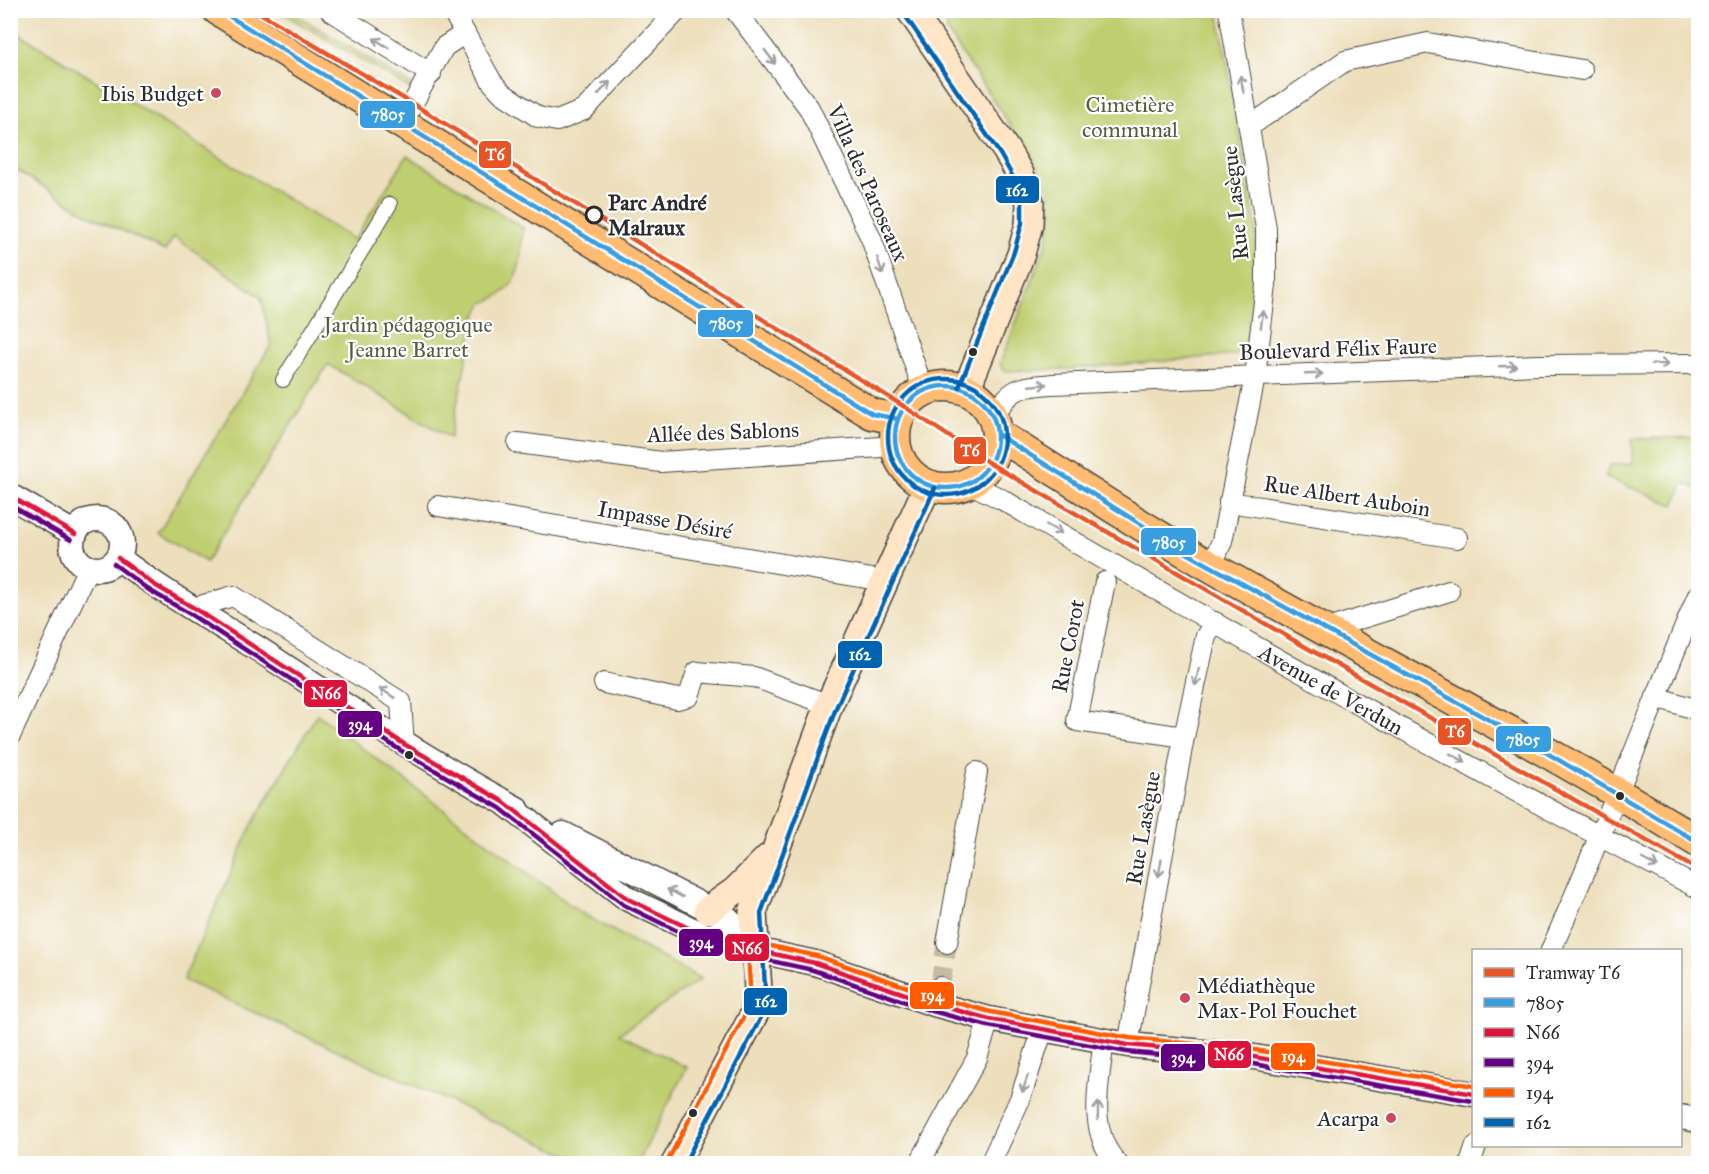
<svg xmlns="http://www.w3.org/2000/svg" width="1709" height="1174" font-family="'IM FELL Great Primer',serif">
<style>
.green{fill:#bfce70;stroke:#757c4e;stroke-width:1.5}
.lines{fill:none;stroke-linecap:round;stroke-linejoin:round}
.minor-tunnel{stroke:#c6bb9f;stroke-width:20;stroke-dasharray:20 10;stroke-linecap:butt}
.pedestrian-casing{stroke:#484641;stroke-width:16}
.minor-casing{stroke:#484641;stroke-width:22}
.tertiary-casing{stroke:#484641;stroke-width:27}
.secondary-casing{stroke:#484641;stroke-width:30}
.primary-casing{stroke:#484641;stroke-width:33}
.pedestrian{stroke:#fff;stroke-width:14}
.minor{stroke:#fff;stroke-width:20}
.tertiary{stroke:#fff;stroke-width:24}
.secondary{stroke:#ffe4c6;stroke-width:27}
.primary{stroke:#febb71;stroke-width:30}
.bus-1-casing{stroke:#fff;stroke-width:9}
.bus-2-casing{stroke:#fff;stroke-width:9}
.bus-3-casing{stroke:#fff;stroke-width:9}
.bus-4-casing{stroke:#fff;stroke-width:9}
.bus-5-casing{stroke:#fff;stroke-width:9}
.bus-1{stroke:#399edf;stroke-width:4.5}
.bus-2{stroke:#dc143c;stroke-width:4.5}
.bus-3{stroke:#640082;stroke-width:4.5}
.bus-4{stroke:#ff5a00;stroke-width:4.5}
.bus-5{stroke:#0064b1;stroke-width:4.5}
.tram-1-casing{stroke:#fff;stroke-width:9}
.tram-1{stroke:#e85426;stroke-width:4.5}
.oneway{stroke:#a0a0a0}
.poi-dot{fill:#d1495b;stroke:#fff;stroke-width:2}
.stop-dot{fill:#fff;stroke:#2b2b2b;stroke-width:3}
.bus-dot{fill:#2b2b2b;stroke:#fff;stroke-width:2}
.labels{text-anchor:middle;dominant-baseline:central;stroke-width:4.5;stroke-linejoin:round;paint-order:stroke}
.poi-label{font-size:22px;fill:#2b2b2b;stroke:#fff;text-anchor:end}
.park-label{font-size:22px;fill:#575c40;stroke:#fff}
.street-label{font-size:22px;fill:#2b2b2b;stroke:#fff}
.stop-label{font-size:22px;font-weight:bold;fill:#2b2b2b;stroke:#fff;text-anchor:start}
.line-badge{stroke:#fff;stroke-width:2}
.badge-label{font-size:16px;text-anchor:middle;font-weight:bold;fill:#fff}
</style>
<rect width="100%" height="100%" fill="#fff"/>
<filter id="ink" filterUnits="userSpaceOnUse"><feTurbulence type="fractalNoise" baseFrequency=".0167" numOctaves="2"/><feDisplacementMap in="SourceGraphic" scale="12" xChannelSelector="R" yChannelSelector="G"/><feConvolveMatrix kernelMatrix="1 2 1 2 8 2 1 2 1" color-interpolation-filters="sRGB"/></filter>
<filter id="wash" filterUnits="userSpaceOnUse"><feTurbulence type="fractalNoise" baseFrequency=".008" numOctaves="4" result="noise"/><feDisplacementMap in="SourceGraphic" scale="24" xChannelSelector="R" yChannelSelector="G"/><feGaussianBlur stdDeviation="1.35" result="paint"/><feColorMatrix in="noise" values="0 0 0 0 0 0 0 0 0 0 0 0 0 0 0 0 0 1.4 0 .05"/><feComposite in="paint" operator="in"/></filter>
<g filter="url(#wash)">
<rect width="100%" height="100%" fill="#eddfbc"/>
<path class="green" d="M 279,11 L 290,11 L 412,85 L 410,89 Z
M 952,11 L 1218,11 L 1256,226 C 1256,267 1255,308 1245,349 L 1235,355 L 1069,369 L 1005,371 L 1000,364 L 1047,242 L 1052,216 L 1049,190 L 1036,164 L 947,31 L 947,16 Z
M 11,29 L 354,240 L 407,155 L 523,228 C 520,264 522,290 483,303 L 475,319 L 450,438 L 328,364 L 206,562 L 158,533 L 271,345 L 261,297 L 174,237 L 165,251 L 85,213 L 11,166 Z
M 1698,437 L 1698,489 L 1684,483 L 1674,505 L 1605,477 L 1610,465 L 1632,464 L 1632,439 Z
M 317,714 L 581,913 L 701,979 L 619,1034 L 687,1067 L 638,1163 L 585,1163 L 183,980 L 253,823 Z"/>
</g>
<g filter="url(#ink)">
<g class="lines">
<path class="minor-tunnel" d="M 940,987 L 947,943"/>
<g class="pedestrian-casing">
<path id="pedestrian" d="M 283,380 L 390,204"/>
</g>
<g class="minor-casing">
<g id="minor">
<path d="M 330,10 L 431,74"/>
<path d="M 452,10 L 492,82 L 502,93 L 538,117 L 557,121 L 584,110 L 678,10"/>
<path d="M 735,10 L 809,108 L 871,238 L 924,392"/>
<path d="M 402,123 L 444,47 L 465,33"/>
<path d="M 1250,126 L 1345,61 L 1428,43 L 1582,70"/>
<path d="M 993,416 C 1013,387 1017,387 1052,384 L 1539,365 L 1698,364"/>
<path d="M 518,443 L 661,462 L 896,446"/>
<path id="s1" d="M 969,483 L 1003,500 C 1232,635 1463,766 1698,888"/>
<path d="M 1229,502 L 1457,538"/>
<path d="M 438,506 L 884,581"/>
<path d="M 1211,567 L 1222,541 L 1255,377 L 1266,285 L 1266,228 L 1229,10"/>
<path d="M 1105,582 L 1077,721 L 1184,737"/>
<path d="M 194,608 L 233,596 L 401,702 L 404,744"/>
<path d="M 1324,630 L 1449,591"/>
<path d="M 604,683 L 677,699 L 689,696 L 697,672 L 754,677 L 829,705"/>
<path d="M 1656,697 L 1698,710"/>
<path d="M 10,736 L 88,568"/>
<path d="M 947,943 L 977,772"/>
<path d="M 1551,950 C 1603,833 1649,713 1698,595"/>
<path d="M 934,1004 L 940,987"/>
<path d="M 1104,1039 C 1100,1080 1085,1131 1118,1164"/>
<path d="M 1128,1045 L 1184,737 L 1206,636 L 1215,622"/>
<path d="M 919,1164 L 977,1058 L 989,1019"/>
<path d="M 990,1164 L 1020,1099 L 1043,1029"/>
<path d="M 1470,1164 L 1476,1146"/>
</g>
</g>
<g class="tertiary-casing">
<path id="tertiary" d="M 10,496 L 75,534
M72 544a25 25 0 1 1 50 0a25 25 0 1 1-50 0Z
M 118,558 C 163,592 212,620 260,650 C 344,705 428,761 517,809
M 504,802 L 628,899 L 703,935 L 755,950 L 815,963 L 934,1004 L 989,1019 L 1128,1045 L 1248,1056 L 1474,1094
M 563,834 L 728,919 L 755,950
M 1680,1117 L 1698,1120"/>
</g>
<g class="secondary-casing">
<path id="secondary" d="M 910,10 L 1006,150 L 1020,174 L 1030,202 L 1029,224 L 1021,254 L 966,390
M 708,910 L 735,891 L 768,858
M 675,1164 L 759,1005 L 753,912 L 829,705 L 928,485"/>
</g>
<g class="primary-casing">
<path id="primary" d="M 218,10 L 872,414 L 898,419
M895 437a51 51 0 1 1 102 0a51 51 0 1 1-102 0Z
M 997,434 C 1069,479 1139,526 1213,568 C 1374,660 1541,743 1698,842"/>
</g>
<use href="#pedestrian" class="pedestrian"/>
<use href="#minor" class="minor"/>
<use href="#tertiary" class="tertiary"/>
<use href="#secondary" class="secondary"/>
<use href="#primary" class="primary"/>
<g class="bus-1-casing">
<path id="bus-1" d="M 219,10 L 872,414 L 898,419
M895 437a51 51 0 1 1 102 0a51 51 0 1 1-102 0Z
M 997,434 L 1185,552 L 1518,736 L 1698,842"/>
</g>
<g class="bus-2-casing">
<path id="bus-2" d="M 10,496 L 75,534
M 118,558 L 153,584 L 194,608 L 404,744 L 504,802 L 628,899 L 703,935 L 755,950 L 815,963 L 934,1004 L 989,1019 L 1128,1045 L 1248,1056 L 1474,1094"/>
</g>
<g class="bus-3-casing">
<path id="bus-3" d="M 10,505 L 71,540
M 114,564 L 149,590 L 190,614 L 400,750 L 500,808 L 624,905 L 700,942 L 753,957 L 813,970 L 932,1011 L 988,1026 L 1127,1052 L 1247,1063 L 1473,1101"/>
</g>
<g class="bus-4-casing">
<path id="bus-4" d="M 757,943 L 817,956 L 936,997 L 991,1012 L 1129,1038 L 1249,1049 L 1474,1086
M 668,1160 L 751,1003 L 748,951"/>
</g>
<g class="bus-5-casing">
<path id="bus-5" d="M 904,14 L 1000,154 L 1013,177 L 1022,203 L 1022,223 L 1014,252 L 959,387
M888 437a58 58 0 1 1 116 0a58 58 0 1 1-116 0Z
M 684,1164 L 766,1008 L 761,913 L 836,708 L 935,488"/>
</g>
<use href="#bus-1" class="bus-1"/>
<use href="#bus-2" class="bus-2"/>
<use href="#bus-3" class="bus-3"/>
<use href="#bus-4" class="bus-4"/>
<use href="#bus-5" class="bus-5"/>
<g class="tram-1-casing">
<path id="tram-1" d="M 255,10 L 413,104 L 905,407 L 989,463 L 1295,641 L 1698,870"/>
</g>
<use href="#tram-1" class="tram-1"/>
</g>
<defs><path id="oneway-shaft" d="M-6 0H5M1.5-3L5.5 0L1.5 3" fill="none" stroke-width="1.6" stroke-linecap="round" stroke-linejoin="round" transform="scale(1.5)"/></defs>
<g class="oneway">
<use href="#oneway-shaft" transform="translate(381 43) rotate(-148)"/>
<use href="#oneway-shaft" transform="translate(770 57) rotate(53)"/>
<use href="#oneway-shaft" transform="translate(1242 84) rotate(-100)"/>
<use href="#oneway-shaft" transform="translate(604 88) rotate(-47)"/>
<use href="#oneway-shaft" transform="translate(880 266) rotate(72)"/>
<use href="#oneway-shaft" transform="translate(1262 319) rotate(-82)"/>
<use href="#oneway-shaft" transform="translate(1660 364) rotate(-1)"/>
<use href="#oneway-shaft" transform="translate(1508 366) rotate(-2)"/>
<use href="#oneway-shaft" transform="translate(1314 374) rotate(-2)"/>
<use href="#oneway-shaft" transform="translate(1038 385) rotate(-5)"/>
<use href="#oneway-shaft" transform="translate(1054 529) rotate(30)"/>
<use href="#oneway-shaft" transform="translate(1197 677) rotate(103)"/>
<use href="#oneway-shaft" transform="translate(387 693) rotate(-148)"/>
<use href="#oneway-shaft" transform="translate(1458 758) rotate(29)"/>
<use href="#oneway-shaft" transform="translate(1650 863) rotate(28)"/>
<use href="#oneway-shaft" transform="translate(1160 868) rotate(100)"/>
<use href="#oneway-shaft" transform="translate(675 893) rotate(-153)"/>
<use href="#oneway-shaft" transform="translate(1025 1084) rotate(108)"/>
<use href="#oneway-shaft" transform="translate(1098 1111) rotate(-88)"/>
</g>
</g>
<g class="poi-dot">
<circle cx="216" cy="93" r="6"/>
<circle cx="1185" cy="998" r="6"/>
<circle cx="1391" cy="1118" r="6"/>
</g>
<circle class="stop-dot" cx="594" cy="215" r="8"/>
<g class="bus-dot">
<circle cx="973" cy="352" r="5"/>
<circle cx="409" cy="755" r="5"/>
<circle cx="1620" cy="796" r="5"/>
<circle cx="693" cy="1113" r="5"/>
</g>
<g class="labels">
<g class="poi-label">
<text x="204" y="93">Ibis Budget</text>
<text x="1197" y="985" text-anchor="start">Médiathèque<tspan x="1197" dy="25">Max-Pol Fouchet</tspan></text>
<text x="1379" y="1118">Acarpa</text>
</g>
<g class="park-label">
<text x="1130" y="104">Cimetière<tspan x="1130" dy="25">communal</tspan></text>
<text x="408" y="324">Jardin pédagogique<tspan x="408" dy="25">Jeanne Barret</tspan></text>
</g>
<g class="street-label">
<text transform="translate(868 183) rotate(66)">Villa des Paroseaux</text>
<text transform="translate(1235 203) rotate(-96)">Rue Lasègue</text>
<text transform="translate(1338 349) rotate(-2)">Boulevard Félix Faure</text>
<text transform="translate(723 432) rotate(-2)">Allée des Sablons</text>
<text transform="translate(1347 496) rotate(9)">Rue Albert Auboin</text>
<text transform="translate(665 520) rotate(10)">Impasse Désiré</text>
<text transform="translate(1068 646) rotate(-79)">Rue Corot</text>
<text stroke="none"><textPath href="#s1" startOffset="417">Avenue de Verdun</textPath></text>
<text transform="translate(1143 828) rotate(-80)">Rue Lasègue</text>
</g>
<g class="stop-label">
<text x="608" y="202">Parc André<tspan x="608" dy="25">Malraux</tspan></text>
</g>
</g>
<g class="line-badge">
<rect x="359" y="100" width="57" height="29" rx="6" fill="#399edf"/>
<rect x="478" y="140" width="34" height="29" rx="6" fill="#e85426"/>
<rect x="995" y="175" width="45" height="29" rx="6" fill="#0064b1"/>
<rect x="697" y="309" width="57" height="29" rx="6" fill="#399edf"/>
<rect x="953" y="436" width="34" height="29" rx="6" fill="#e85426"/>
<rect x="1140" y="527" width="57" height="29" rx="6" fill="#399edf"/>
<rect x="837" y="640" width="46" height="29" rx="6" fill="#0064b1"/>
<rect x="303" y="679" width="45" height="29" rx="6" fill="#dc143c"/>
<rect x="337" y="710" width="46" height="28" rx="6" fill="#640082"/>
<rect x="1437" y="717" width="35" height="29" rx="6" fill="#e85426"/>
<rect x="1495" y="725" width="57" height="28" rx="6" fill="#399edf"/>
<rect x="678" y="928" width="46" height="29" rx="6" fill="#640082"/>
<rect x="724" y="933" width="46" height="29" rx="6" fill="#dc143c"/>
<rect x="909" y="981" width="46" height="29" rx="6" fill="#ff5a00"/>
<rect x="743" y="987" width="45" height="29" rx="6" fill="#0064b1"/>
<rect x="1207" y="1040" width="45" height="29" rx="6" fill="#dc143c"/>
<rect x="1270" y="1042" width="46" height="29" rx="6" fill="#ff5a00"/>
<rect x="1160" y="1043" width="46" height="29" rx="6" fill="#640082"/>
</g>
<g class="badge-label">
<text x="388" y="120">7805</text>
<text x="495" y="160">T6</text>
<text x="1017" y="196">162</text>
<text x="726" y="329">7805</text>
<text x="970" y="456">T6</text>
<text x="1169" y="548">7805</text>
<text x="860" y="660">162</text>
<text x="326" y="699">N66</text>
<text x="360" y="730">394</text>
<text x="1455" y="737">T6</text>
<text x="1523" y="745">7805</text>
<text x="701" y="948">394</text>
<text x="747" y="954">N66</text>
<text x="932" y="1001">194</text>
<text x="766" y="1007">162</text>
<text x="1229" y="1060">N66</text>
<text x="1293" y="1062">194</text>
<text x="1183" y="1063">394</text>
</g>
<rect width="1709" height="1174" fill="none" stroke="#fff" stroke-width="36"/>
<rect x="1472" y="949" width="210" height="198" fill="#ffffff" stroke="#aaaaaa" stroke-width="1.5"/>
<rect x="1484" y="968" width="30" height="9" fill="#e85426" stroke="#aaaaaa" stroke-width="1.5"/>
<text x="1526" y="979" font-size="18" fill="#2b2b2b">Tramway T6</text>
<rect x="1484" y="998" width="30" height="9" fill="#399edf" stroke="#aaaaaa" stroke-width="1.5"/>
<text x="1526" y="1009" font-size="18" fill="#2b2b2b">7805</text>
<rect x="1484" y="1028" width="30" height="9" fill="#dc143c" stroke="#aaaaaa" stroke-width="1.5"/>
<text x="1526" y="1039" font-size="18" fill="#2b2b2b">N66</text>
<rect x="1484" y="1058" width="30" height="9" fill="#640082" stroke="#aaaaaa" stroke-width="1.5"/>
<text x="1526" y="1069" font-size="18" fill="#2b2b2b">394</text>
<rect x="1484" y="1088" width="30" height="9" fill="#ff5a00" stroke="#aaaaaa" stroke-width="1.5"/>
<text x="1526" y="1099" font-size="18" fill="#2b2b2b">194</text>
<rect x="1484" y="1118" width="30" height="9" fill="#0064b1" stroke="#aaaaaa" stroke-width="1.5"/>
<text x="1526" y="1129" font-size="18" fill="#2b2b2b">162</text>
</svg>
